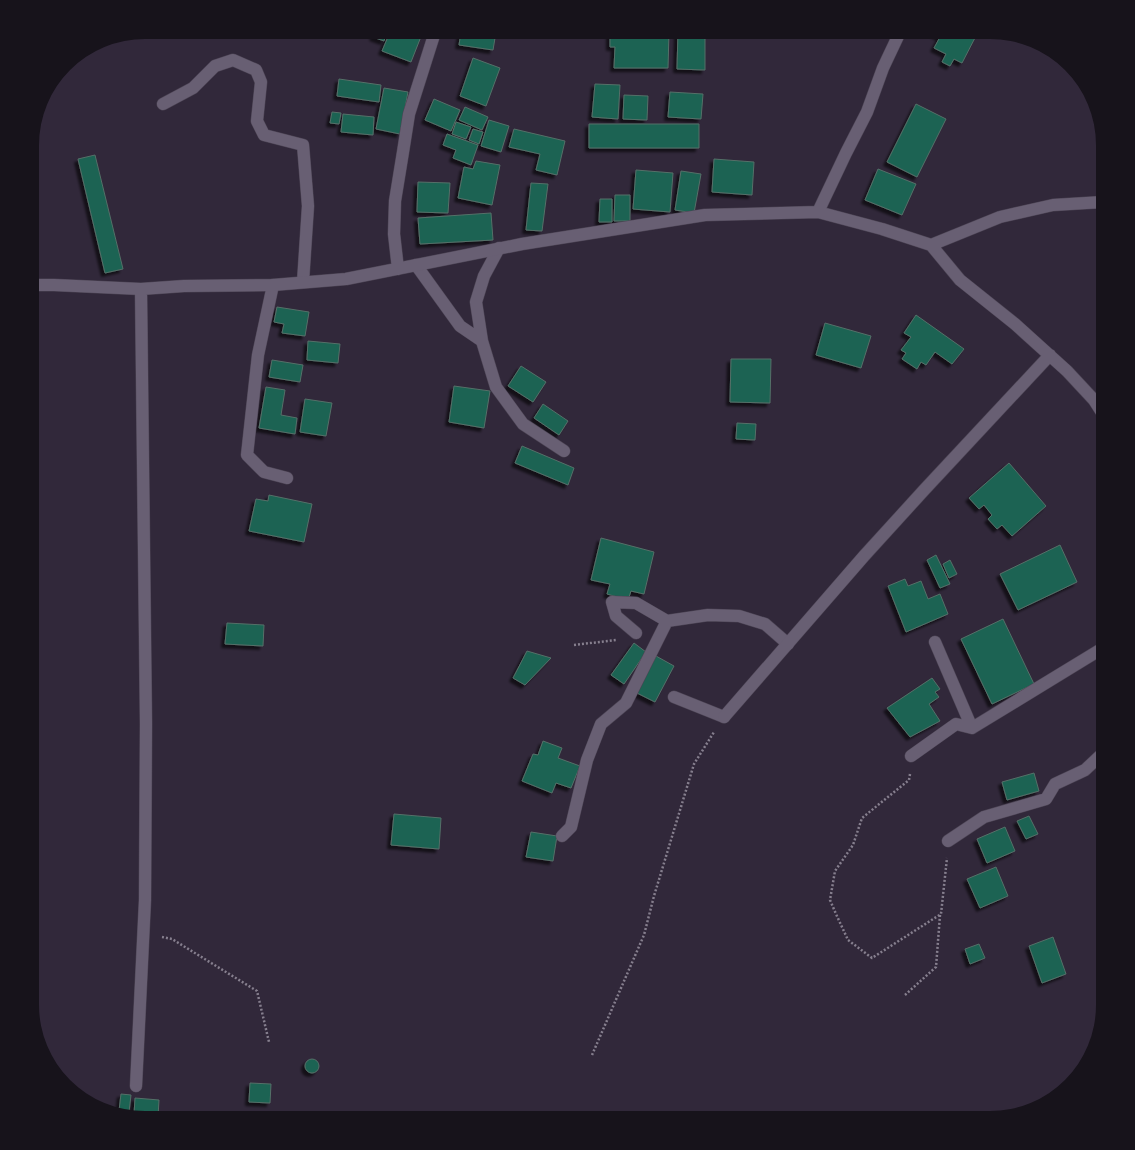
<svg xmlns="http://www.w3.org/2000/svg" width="1135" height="1150" font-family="'PT Sans',sans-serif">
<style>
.building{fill:#1a6353;stroke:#557068;filter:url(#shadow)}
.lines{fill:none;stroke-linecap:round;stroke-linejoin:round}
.lane-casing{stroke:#4c4454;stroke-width:13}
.street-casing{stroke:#4c4454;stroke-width:13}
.path{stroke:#867f8e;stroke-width:2.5;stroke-dasharray:2 2;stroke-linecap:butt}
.lane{stroke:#685f73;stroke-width:12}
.street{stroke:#685f73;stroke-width:12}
</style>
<defs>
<filter id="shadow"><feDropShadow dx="-3.5" dy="3.5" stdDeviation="1" flood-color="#0009"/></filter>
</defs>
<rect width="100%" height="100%" fill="#31283a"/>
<path class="building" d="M 375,32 L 387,32 L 384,41 L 373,37 Z
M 390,32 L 416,32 L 422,34 L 411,62 L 382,51 Z
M 461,32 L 496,32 L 493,50 L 459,45 Z
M 610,32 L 669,32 L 668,68 L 614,68 L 615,47 L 610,47 Z
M 678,32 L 705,32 L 705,70 L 677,69 Z
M 935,32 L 978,32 L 962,63 L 954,59 L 950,66 L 942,62 L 946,54 L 934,48 L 940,37 L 934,34 Z
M 473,58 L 500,68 L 486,106 L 460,96 Z
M 339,79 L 381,85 L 379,102 L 337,96 Z
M 595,84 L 620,85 L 618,119 L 592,117 Z
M 384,88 L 408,92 L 400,134 L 376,129 Z
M 670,92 L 703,94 L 701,119 L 668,117 Z
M 624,95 L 648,96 L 647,120 L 623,119 Z
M 434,99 L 460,110 L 451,131 L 425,120 Z
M 916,104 L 946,119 L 917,177 L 887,162 Z
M 465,107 L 488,117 L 482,130 L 459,120 Z
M 332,112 L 341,113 L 339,124 L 330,123 Z
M 343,114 L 374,117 L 373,135 L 341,132 Z
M 489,120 L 509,126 L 501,152 L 481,146 Z
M 456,122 L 471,127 L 466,139 L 452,134 Z
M 589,124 L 699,124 L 699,148 L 589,148 Z
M 473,129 L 483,132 L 479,144 L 469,140 Z
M 514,129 L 565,141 L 557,175 L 536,170 L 540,154 L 509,147 Z
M 447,134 L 478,145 L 471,165 L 453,158 L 456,150 L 443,145 Z
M 95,155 L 123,269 L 105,273 L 78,159 Z
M 714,159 L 754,162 L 752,195 L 712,192 Z
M 476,161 L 500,165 L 492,205 L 458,198 L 464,167 L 473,169 Z
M 878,169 L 916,184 L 902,215 L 865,200 Z
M 636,170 L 673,173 L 670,212 L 633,209 Z
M 681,171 L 701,174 L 694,213 L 675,210 Z
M 418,182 L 450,183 L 448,213 L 417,212 Z
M 531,183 L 548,184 L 542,231 L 526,230 Z
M 615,195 L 630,195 L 630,221 L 614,221 Z
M 600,199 L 612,199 L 612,222 L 599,222 Z
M 491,213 L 493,240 L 420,244 L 418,218 Z
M 277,307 L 309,312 L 305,336 L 282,333 L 284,324 L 274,322 Z
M 916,315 L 964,349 L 952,364 L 935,352 L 926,365 L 921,362 L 917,369 L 902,359 L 906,353 L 901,350 L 911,337 L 904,333 Z
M 825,323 L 871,336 L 861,368 L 816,355 Z
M 308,341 L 340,344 L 338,363 L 307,360 Z
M 731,359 L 771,359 L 770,403 L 730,402 Z
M 272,360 L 303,365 L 300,382 L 269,377 Z
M 521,366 L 546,382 L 533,402 L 508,386 Z
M 454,386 L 490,391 L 484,428 L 449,422 Z
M 266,387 L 285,390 L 281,415 L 297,418 L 295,434 L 259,428 Z
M 305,399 L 332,403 L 326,436 L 300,432 Z
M 543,404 L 568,421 L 559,435 L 534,418 Z
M 737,423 L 756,424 L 755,440 L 736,439 Z
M 522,446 L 574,468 L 568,485 L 515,463 Z
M 1009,463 L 1046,506 L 1012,536 L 1002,525 L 997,529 L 988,519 L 992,515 L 984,505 L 979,509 L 969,498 Z
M 269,495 L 312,504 L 304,542 L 249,531 L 256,499 L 268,501 Z
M 601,538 L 654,552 L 644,594 L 631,591 L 628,600 L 607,594 L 610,584 L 591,580 Z
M 1060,545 L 1077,582 L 1018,610 L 1000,574 Z
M 936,555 L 950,584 L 940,588 L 927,560 Z
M 950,560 L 957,574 L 949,578 L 943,564 Z
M 905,579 L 908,586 L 921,581 L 928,599 L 940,594 L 948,614 L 906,632 L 888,586 Z
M 1003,619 L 1034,684 L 992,704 L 961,639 Z
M 227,623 L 264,625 L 263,646 L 225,644 Z
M 634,643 L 646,652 L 624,684 L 611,675 Z
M 527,651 L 551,658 L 525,685 L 513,678 Z
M 656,656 L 674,666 L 655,702 L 637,693 Z
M 932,678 L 940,689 L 935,692 L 939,697 L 929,704 L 940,721 L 910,737 L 887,708 Z
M 543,741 L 562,748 L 558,758 L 580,766 L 571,788 L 556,783 L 552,793 L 522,781 L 533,754 L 538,755 Z
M 1034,773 L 1039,791 L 1007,800 L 1002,782 Z
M 394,814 L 441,818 L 439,849 L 391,845 Z
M 1029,816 L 1038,834 L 1026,839 L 1017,821 Z
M 1005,827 L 1015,851 L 987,863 L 977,839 Z
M 531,832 L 557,836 L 553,861 L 526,857 Z
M 996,867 L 1008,896 L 980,908 L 967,879 Z
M 1053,937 L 1066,974 L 1042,983 L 1029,946 Z
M 979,944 L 985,958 L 970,964 L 965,949 Z
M305 1066a7 7 0 1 1 14 0a7 7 0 1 1-14 0Z
M 250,1083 L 271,1084 L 270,1103 L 249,1102 Z
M 121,1094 L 131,1095 L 129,1112 L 119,1111 Z
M 135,1098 L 159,1100 L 158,1117 L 134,1115 Z"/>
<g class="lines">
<g class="lane-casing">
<path id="lane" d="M 163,104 L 193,88 L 215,66 L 233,60 L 256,70 L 261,82 L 257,121 L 264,135 L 303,145 L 308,206 L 303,282
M 416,265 L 460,326 L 482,341 L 496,387 L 523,424 L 564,451
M 273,285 L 258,355 L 247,455 L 264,472 L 287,478
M 482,341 L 476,302 L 484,276 L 499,248
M 636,633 L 616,616 L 612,602 L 636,603 L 667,621
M 935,642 L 972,728
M 674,697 L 724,717
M 911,756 L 956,724 L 972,728 L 1103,648
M 562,836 L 571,827 L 587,760 L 601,724 L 626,703 L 667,621 L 708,615 L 739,616 L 765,624 L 788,644
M 948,841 L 984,817 L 1046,799 L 1055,784 L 1085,770 L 1103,753"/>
</g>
<g class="street-casing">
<path id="street" d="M 818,212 L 846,153 L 867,112 L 883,68 L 900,32
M 931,245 L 1000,217 L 1053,205 L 1103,202
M 398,269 L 394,234 L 395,201 L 403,152 L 409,114 L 435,32
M 32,285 L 54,285 L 141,289 L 184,286 L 273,285 L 346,279 L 522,244 L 705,215 L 818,212 L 882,229 L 931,245 L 960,280 L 1015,324 L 1067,371 L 1094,400 L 1103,414
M 724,717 L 864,556 L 925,489 L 1050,355
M 136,1086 L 145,900 L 146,723 L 141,289"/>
</g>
<path class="path" d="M 574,645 L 616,640
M 910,774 L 909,780 L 862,818 L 853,845 L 835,871 L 830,900 L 836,914 L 848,940 L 872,958 L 941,914 L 947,858
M 162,937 L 172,939 L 257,991 L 269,1042
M 905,995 L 936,967 L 940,915
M 592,1055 L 644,935 L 654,896 L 694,764 L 714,732"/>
<use href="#lane" class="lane"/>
<use href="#street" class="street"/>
</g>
<path d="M0 0H1135V1150H0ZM145 39H990A106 106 0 0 1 1096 145V1005A106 106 0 0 1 990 1111H145A106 106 0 0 1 39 1005V145A106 106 0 0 1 145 39Z" fill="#17131b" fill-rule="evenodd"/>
</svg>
